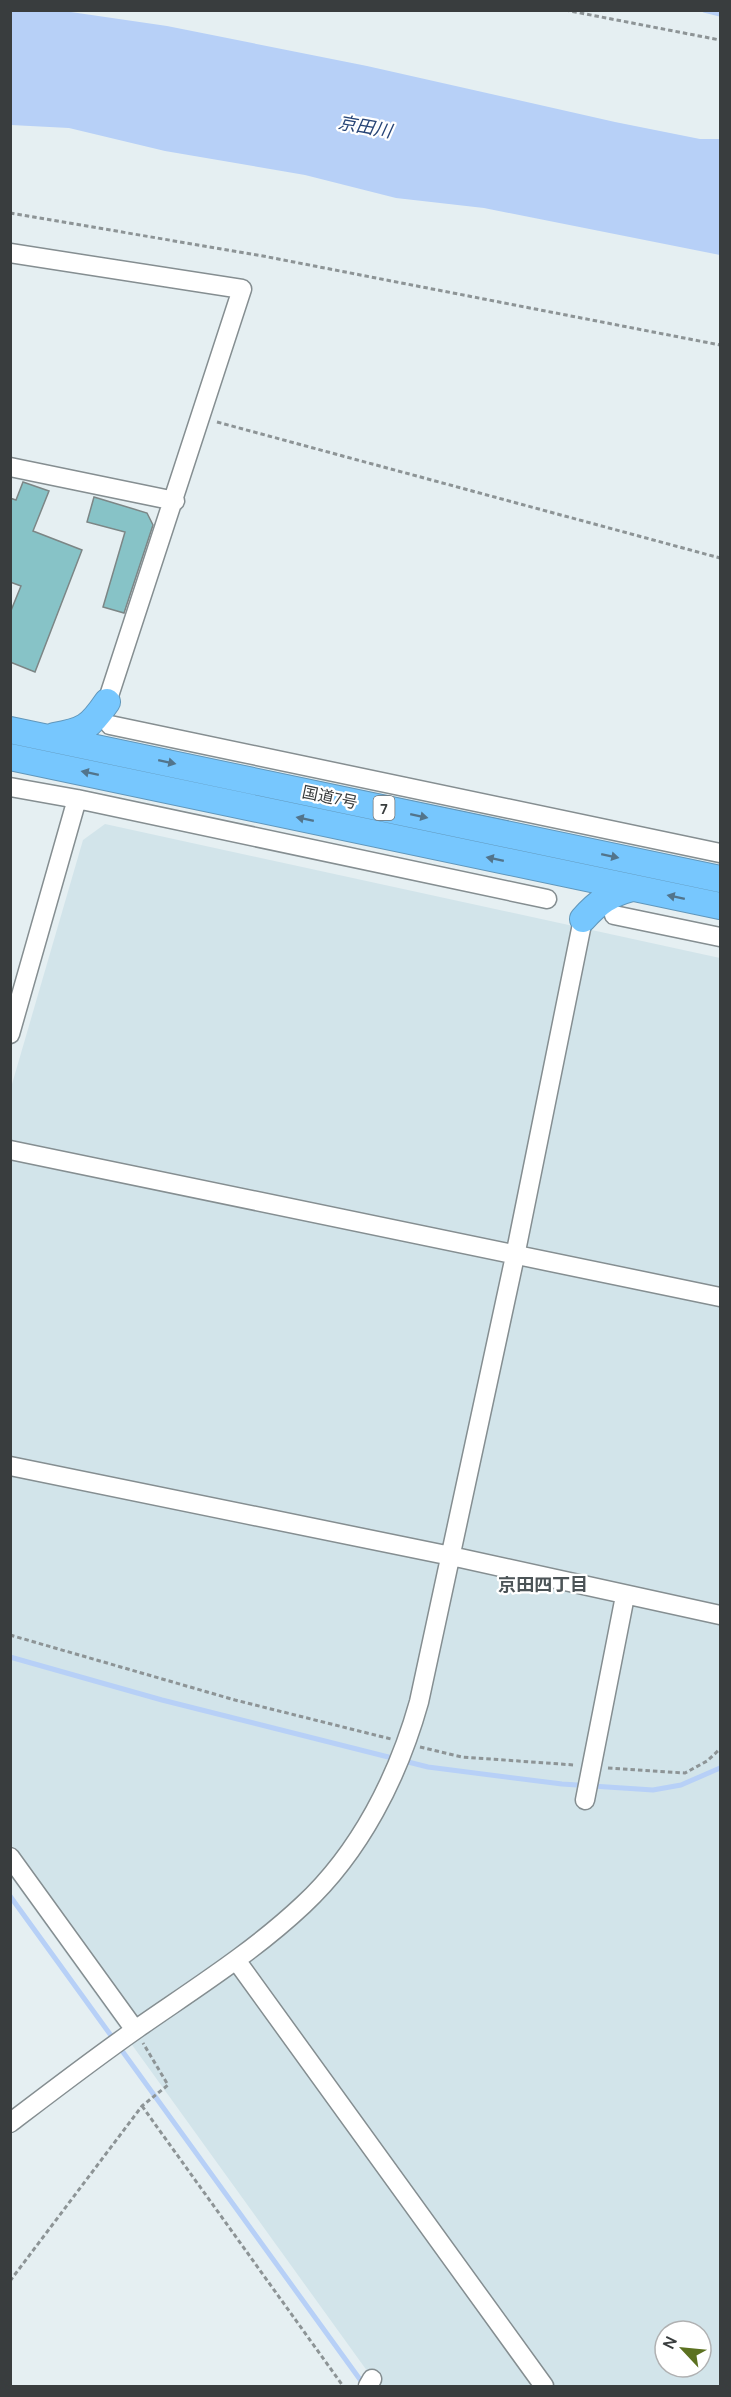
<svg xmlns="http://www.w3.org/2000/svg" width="731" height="2397" font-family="Manrope,'Noto Sans JP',sans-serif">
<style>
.built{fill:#d2e4ea;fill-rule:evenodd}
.water{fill:#b7d0f7}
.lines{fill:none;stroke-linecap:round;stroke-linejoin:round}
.stream{stroke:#b7d0f7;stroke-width:5}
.building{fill:#87c3c7;stroke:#7c8686;stroke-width:1.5}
.minor-casing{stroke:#858e91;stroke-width:21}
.highway-casing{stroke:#6197bb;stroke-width:28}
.path{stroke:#8d9496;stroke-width:3;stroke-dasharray:4.5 3;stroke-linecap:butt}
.minor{stroke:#fff;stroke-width:18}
.highway{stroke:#77c7fe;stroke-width:26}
.oneway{fill:#52748b}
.labels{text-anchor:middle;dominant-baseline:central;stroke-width:4.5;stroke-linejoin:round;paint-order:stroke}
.shield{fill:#fff;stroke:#747778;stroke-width:1.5}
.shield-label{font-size:15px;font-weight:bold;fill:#393d3e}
.street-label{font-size:16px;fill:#393d3e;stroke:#fff}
.water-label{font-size:18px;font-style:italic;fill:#274577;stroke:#fff}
.neighbourhood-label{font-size:18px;font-weight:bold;fill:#4c5457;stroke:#fff}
</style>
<rect width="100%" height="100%" fill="#e5eff2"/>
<path class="built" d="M 105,824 L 720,958 L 720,2386 L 378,2386 L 11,1877 L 10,1091 L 83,840 ZM 665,2331 L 701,2331 L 701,2367 L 665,2367 Z"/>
<path class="water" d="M 11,10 L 64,11 L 167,26 L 367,66 L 615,122 L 700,139 L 720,139 L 720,255 L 484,208 L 396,198 L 305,175 L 165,151 L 69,128 L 11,125 Z"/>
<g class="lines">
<path class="stream" d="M 704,10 L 720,14
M 10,1657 L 162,1700 L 428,1767 L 562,1784 L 653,1790 L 681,1785 L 720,1768
M 10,1896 L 364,2385"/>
</g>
<path class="building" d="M 23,482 L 49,491 L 33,531 L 82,550 L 35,672 L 10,662 L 10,613 L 21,586 L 10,582 L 10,498 L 16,500 Z
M 94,497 L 147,513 L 153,525 L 124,613 L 103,607 L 125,532 L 87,522 Z"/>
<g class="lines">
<g class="minor-casing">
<path id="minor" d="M 10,253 L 242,289 L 107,702
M 10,467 L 175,501
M 110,725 L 720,853
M 10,787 L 77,799 L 547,899
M 614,915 L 720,937
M 10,1034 L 77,799
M 10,1150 L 720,1297
M 10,1466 L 451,1556 L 720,1615
M 585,1800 L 625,1596
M 10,1857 L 135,2030
M 236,1960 L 544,2386
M 10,2123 C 52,2091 95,2058 138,2028 C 194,1989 253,1952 303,1905 C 360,1852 398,1777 419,1702 L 515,1256 L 583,919
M 368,2386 L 372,2379"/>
</g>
<g class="highway-casing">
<path id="highway" d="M 10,730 L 720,879
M 54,736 C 84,731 90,727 107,702
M 10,757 L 720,906
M 583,919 C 598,902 610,894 632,888"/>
</g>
<path class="path" d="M 565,10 L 720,40
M 10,213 L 263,256 L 720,345
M 217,422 L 720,558
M 10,1635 L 235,1700 L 391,1739
M 420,1747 L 462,1757 L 574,1765
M 608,1768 L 685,1773 L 707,1761 L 720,1749
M 142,2106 L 343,2386
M 10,2281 L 142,2106 L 168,2085 L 143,2043"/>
<use href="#minor" class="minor"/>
<use href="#highway" class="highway"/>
</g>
<defs><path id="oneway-solid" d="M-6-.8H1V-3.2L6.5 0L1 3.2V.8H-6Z" transform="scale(1.5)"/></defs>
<g class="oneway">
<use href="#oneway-solid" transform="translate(167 762) rotate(12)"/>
<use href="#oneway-solid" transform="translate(90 773) rotate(-168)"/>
<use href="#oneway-solid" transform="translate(419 816) rotate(12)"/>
<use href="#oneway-solid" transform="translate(305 819) rotate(-168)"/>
<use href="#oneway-solid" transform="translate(610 856) rotate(12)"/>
<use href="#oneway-solid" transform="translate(495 859) rotate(-168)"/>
<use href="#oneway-solid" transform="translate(676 897) rotate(-168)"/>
</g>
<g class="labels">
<rect class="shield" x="373.5" y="796" width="21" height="24" rx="4.5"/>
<g class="shield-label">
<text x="384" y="808">7</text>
</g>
<g class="street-label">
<text transform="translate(330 797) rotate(12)">国道7号</text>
</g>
<g class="water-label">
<text transform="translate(365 126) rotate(10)">京田川</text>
</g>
<g class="neighbourhood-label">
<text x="543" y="1584">京田四丁目</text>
</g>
</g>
<rect width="731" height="2397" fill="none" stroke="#393d3e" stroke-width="24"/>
<g transform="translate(683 2349) rotate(296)"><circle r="28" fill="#ffffff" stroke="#b0b1b2" stroke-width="1.5"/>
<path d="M0-4.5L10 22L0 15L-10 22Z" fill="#5c7120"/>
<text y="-9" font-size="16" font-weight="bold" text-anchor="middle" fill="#393d3e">N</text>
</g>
</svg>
